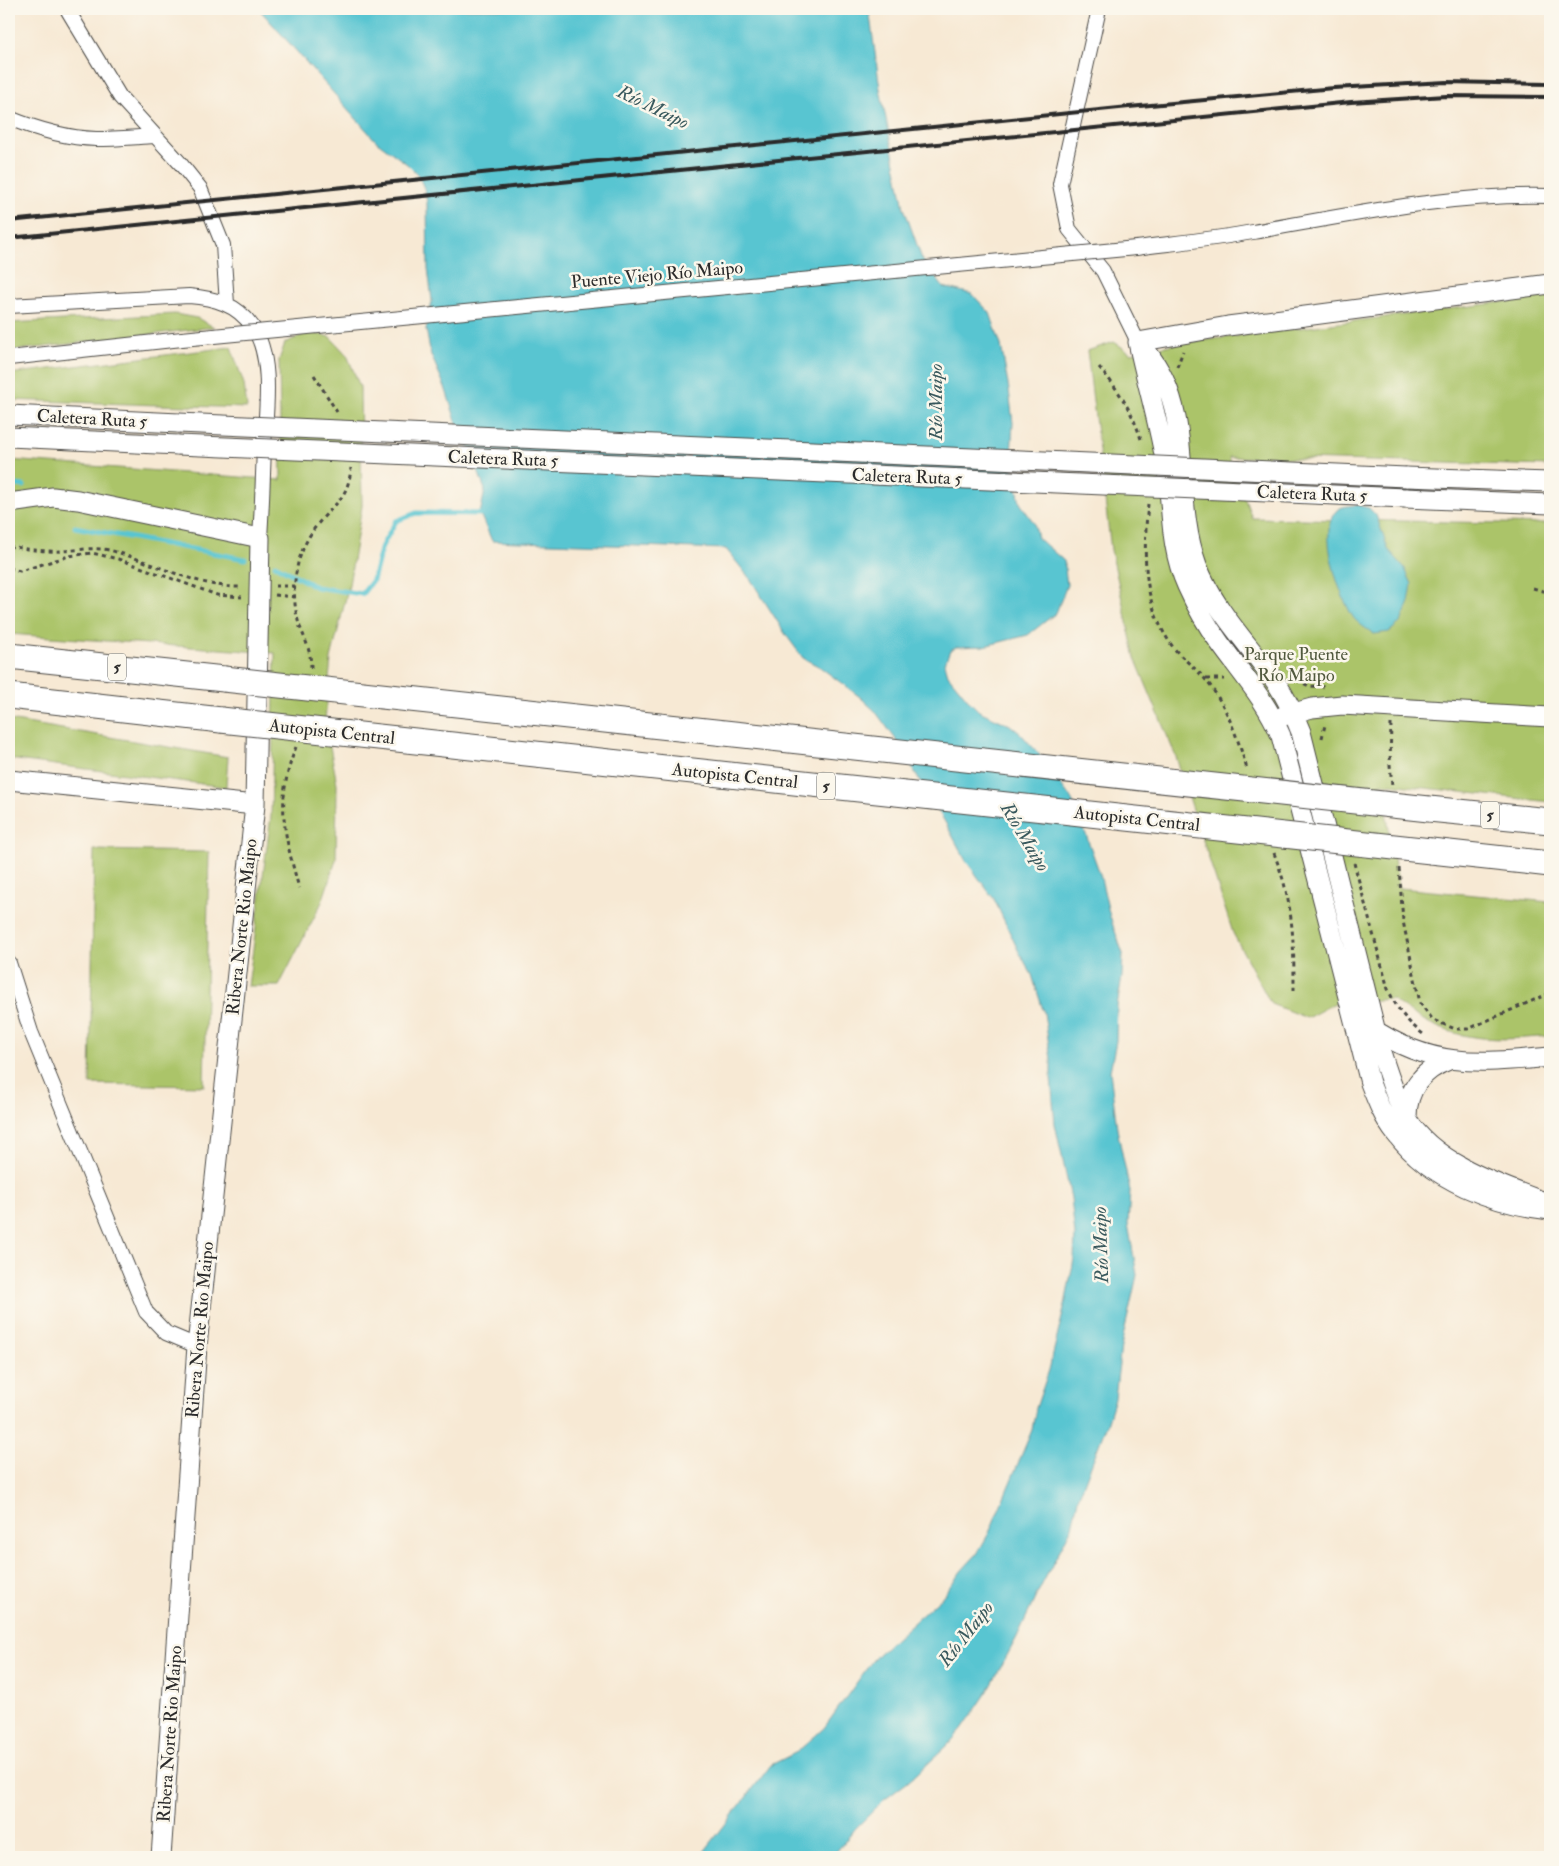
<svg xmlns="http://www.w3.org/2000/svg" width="1559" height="1866" font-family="'IM FELL Double Pica',serif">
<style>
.green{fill:#abc469;stroke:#6b784a}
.water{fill:#59c5d1;stroke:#42787e}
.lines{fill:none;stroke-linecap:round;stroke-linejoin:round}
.stream{stroke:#59c5d1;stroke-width:5}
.street-casing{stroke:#4a4844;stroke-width:16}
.secondary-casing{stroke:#4a4844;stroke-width:21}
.highway-casing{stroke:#4a4844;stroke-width:27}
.path{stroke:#4a4844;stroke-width:3;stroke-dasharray:4 4;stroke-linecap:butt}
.street{stroke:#fff;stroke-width:14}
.secondary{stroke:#fff;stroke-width:19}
.highway{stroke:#fff;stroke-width:25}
.rail{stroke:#2b2b2b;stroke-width:4}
.street-bridge-casing{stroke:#4a4844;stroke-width:16;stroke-linecap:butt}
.secondary-bridge-casing{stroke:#4a4844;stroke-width:21;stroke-linecap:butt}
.highway-bridge-casing{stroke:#4a4844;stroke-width:27;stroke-linecap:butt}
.street-bridge{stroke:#fff;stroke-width:14}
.secondary-bridge{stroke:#fff;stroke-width:19}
.highway-bridge{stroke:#fff;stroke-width:25}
.labels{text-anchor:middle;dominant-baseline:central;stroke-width:5;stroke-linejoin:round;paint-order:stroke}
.shield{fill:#fbf7ec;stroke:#696865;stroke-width:1}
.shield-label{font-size:16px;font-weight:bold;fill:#2b2b2b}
.street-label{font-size:18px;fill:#2b2b2b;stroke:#fbf7ec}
.park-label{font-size:18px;fill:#51593e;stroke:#fbf7ec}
.water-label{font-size:19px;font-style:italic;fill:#39595d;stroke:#fbf7ec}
</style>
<rect width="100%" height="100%" fill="#fbf7ec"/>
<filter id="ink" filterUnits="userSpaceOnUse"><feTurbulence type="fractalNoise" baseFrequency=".02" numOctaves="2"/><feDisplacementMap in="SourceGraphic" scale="10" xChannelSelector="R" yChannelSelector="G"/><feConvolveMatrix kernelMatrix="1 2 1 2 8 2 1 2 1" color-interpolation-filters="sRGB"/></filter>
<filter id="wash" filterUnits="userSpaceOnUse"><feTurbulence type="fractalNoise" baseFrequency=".0096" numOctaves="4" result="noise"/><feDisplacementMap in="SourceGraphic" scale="20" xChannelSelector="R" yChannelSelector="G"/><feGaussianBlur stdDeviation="1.12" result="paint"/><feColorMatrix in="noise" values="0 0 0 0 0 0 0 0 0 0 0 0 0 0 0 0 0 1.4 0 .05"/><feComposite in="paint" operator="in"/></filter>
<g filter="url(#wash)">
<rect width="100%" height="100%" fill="#f7e9d4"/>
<path class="green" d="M 1550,296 L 1550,466 L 1229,457 L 1252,518 L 1550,524 L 1550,802 L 1381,783 L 1399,888 L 1550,902 L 1550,1036 C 1484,1042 1447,1042 1392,999 L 1335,1003 L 1307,1018 L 1271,1004 L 1233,933 L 1176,757 L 1135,658 L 1111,550 L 1087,351 L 1114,342 L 1131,353 L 1175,344 Z
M 175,314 L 197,318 L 214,327 L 9,351 L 9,323 Z
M 309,332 L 330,337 L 347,355 L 360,387 L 362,506 L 349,585 L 331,659 L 325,720 L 337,784 L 336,860 L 322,902 L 279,986 L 248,986 L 271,816 L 275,653 L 9,634 L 9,460 L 281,480 L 279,360 L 285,343 Z
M 231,347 L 244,384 L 247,408 L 9,400 L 9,374 Z
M 9,720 L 228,757 L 226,787 L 9,759 Z
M 94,850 L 209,852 L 204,1086 L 90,1084 Z"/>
<path class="water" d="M 259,9 L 869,9 L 880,89 L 904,208 L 922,259 L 943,287 L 972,294 L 990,313 L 1001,345 L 1009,390 L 1013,423 L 1011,456 L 1020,503 L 1034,523 L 1038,538 L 1064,561 L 1067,585 L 1056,613 L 1028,635 L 984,646 L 956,647 L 950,650 L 945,663 L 948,675 L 970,702 L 979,711 L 1010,725 L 1021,734 L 1038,753 L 1070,797 L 1079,815 L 1100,874 L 1110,917 L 1123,954 L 1122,976 L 1117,1006 L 1116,1041 L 1110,1071 L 1117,1129 L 1130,1191 L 1128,1224 L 1137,1275 L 1121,1346 L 1115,1398 L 1107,1424 L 1078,1499 L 1072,1527 L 1037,1594 L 1017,1637 L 988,1691 L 962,1729 L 947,1746 L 908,1782 L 884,1800 L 855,1829 L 832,1857 L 700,1857 L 771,1765 L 797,1752 L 824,1728 L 875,1657 L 942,1597 L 962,1570 L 977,1554 L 989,1533 L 1032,1430 L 1036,1408 L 1049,1370 L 1065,1305 L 1074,1259 L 1075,1235 L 1071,1198 L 1055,1124 L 1051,1077 L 1051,1059 L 1044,1013 L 1032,975 L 1018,950 L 994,899 L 966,861 L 945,822 L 920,781 L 900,745 L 875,711 L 860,697 L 820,667 L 803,658 L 786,635 L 751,580 L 726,549 L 492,541 L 480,514 L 485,490 L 473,457 L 456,421 L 445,387 L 431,355 L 426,329 L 432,301 L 428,268 L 427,202 L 424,188 L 418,175 L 407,164 L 376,141 Z
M 1356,505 L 1369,508 L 1376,515 L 1388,549 L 1404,567 L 1412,584 L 1409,602 L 1401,622 L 1389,632 L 1374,634 C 1367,629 1358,624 1353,617 C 1340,597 1316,529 1337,510 C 1342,506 1349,506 1356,505 Z"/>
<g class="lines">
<path class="stream" d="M 9,484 L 24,486
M 75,527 L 245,559
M 275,565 L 316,587 L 362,594 L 373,580 L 382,546 L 396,521 L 416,513 L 487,514"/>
</g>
</g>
<g filter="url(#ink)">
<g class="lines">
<g class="street-casing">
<path id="street" d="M 67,9 L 120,97 L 180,163 L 200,188 L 223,245 L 227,304
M 1099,9 L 1060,184 L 1069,229 L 1103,271 L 1138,342
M 9,118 C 36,129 67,138 96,139 C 116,139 136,137 155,136
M 1136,248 C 1175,243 1214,239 1253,232 C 1349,215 1452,193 1550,196
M 9,306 L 189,296 C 214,298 237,304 252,326 C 274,356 266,411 264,446 C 263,477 262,507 260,538
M 9,358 L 182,339
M 9,963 L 31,1032 L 146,1312 L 166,1333 L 197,1346"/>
</g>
<g class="secondary-casing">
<path id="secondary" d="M 1138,342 C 1147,385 1160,427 1167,471 C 1172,510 1170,549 1187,586 C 1196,606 1206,624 1219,642 C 1241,673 1266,700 1281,736 L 1370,1083 C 1377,1101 1384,1119 1396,1134 C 1431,1180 1494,1204 1550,1210
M 1138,342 L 1228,326 L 1550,284
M 1140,344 C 1199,406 1170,492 1197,565 C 1214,610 1248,643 1275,681 C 1286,697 1294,714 1301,732 L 1381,1052 C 1388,1074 1395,1097 1406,1117 C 1432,1162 1496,1184 1542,1201
M 9,415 L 179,423
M 9,437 L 178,445
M 1406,477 L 1550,482
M 1405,498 L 1550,504
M 9,503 L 53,497 L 78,500 L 260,538 L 255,805 L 197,1346 L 161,1857
M 1283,716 L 1312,708 L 1342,705 L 1550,717
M 9,780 L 255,805
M 1370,1027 C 1432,1069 1480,1063 1550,1057
M 1407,1117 C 1407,1089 1423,1070 1449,1060"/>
</g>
<g class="highway-casing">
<path id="highway" d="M 9,656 L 224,679
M 9,696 L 221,720
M 1429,809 L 1550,821
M 1431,851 L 1550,864"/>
</g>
<path class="path" d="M 1099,367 C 1118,389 1132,411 1141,439
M 1177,367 L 1183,351
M 314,375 L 337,412
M 1148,504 C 1143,553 1142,605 1173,647 C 1182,659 1196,668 1205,679 C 1227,706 1237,736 1247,769
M 9,546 C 26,549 44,552 62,551 C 78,550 94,547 109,550 C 153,561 195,588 242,587
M 9,568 L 20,571 L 69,556 L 92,553 L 118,559 L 217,595 L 242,597
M 275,586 L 295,586
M 1533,588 L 1550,593
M 275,595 L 295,597
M 311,668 C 311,652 306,641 300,627 C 293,607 293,584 298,563 C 302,550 308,536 317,525 C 334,503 348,500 351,468
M 1206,679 L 1224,679
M 1297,680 L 1309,686 L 1327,687
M 1391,724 L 1390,765 L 1392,785
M 1322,738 L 1325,725
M 296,747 C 275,801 284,834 299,888
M 1274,853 C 1278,864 1282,875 1285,887 C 1294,921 1294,958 1294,992
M 1354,863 L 1388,989 C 1397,1009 1405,1020 1423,1034
M 1399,868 L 1403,921 L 1420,1003 L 1433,1020 L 1455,1029 L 1468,1029 L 1550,993"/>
<use href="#street" class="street"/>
<use href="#secondary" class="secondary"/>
<use href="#highway" class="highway"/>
<path class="rail" d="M 9,221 L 1129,107 L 1334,88 L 1446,82 L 1550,84
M 9,238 L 1351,102 L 1446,96 L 1550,97"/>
<g class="street-bridge-casing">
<path id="street-bridge" d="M 182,339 L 1136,248"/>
</g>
<g class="secondary-bridge-casing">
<path id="secondary-bridge" d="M 179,423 L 1406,477
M 178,445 L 1405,498"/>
</g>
<g class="highway-bridge-casing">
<path id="highway-bridge" d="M 224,679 L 1429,809
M 221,720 L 1431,851"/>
</g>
<use href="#street-bridge" class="street-bridge"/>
<use href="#secondary-bridge" class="secondary-bridge"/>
<use href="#highway-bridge" class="highway-bridge"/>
</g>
</g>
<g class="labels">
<g class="shield">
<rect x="108" y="653.5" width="18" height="27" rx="4"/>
<rect x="817" y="772.5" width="18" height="27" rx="4"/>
<rect x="1481" y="801.5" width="18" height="27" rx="4"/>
</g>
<g class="shield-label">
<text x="117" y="667">5</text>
<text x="826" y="786">5</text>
<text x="1490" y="815">5</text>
</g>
<g class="street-label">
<text transform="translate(657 275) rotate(-5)">Puente Viejo Río Maipo</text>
<text transform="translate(92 419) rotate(3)">Caletera Ruta 5</text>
<text transform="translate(503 459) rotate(2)">Caletera Ruta 5</text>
<text transform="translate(907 477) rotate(2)">Caletera Ruta 5</text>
<text transform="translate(1312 494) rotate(2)">Caletera Ruta 5</text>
<text transform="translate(332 732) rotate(6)">Autopista Central</text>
<text transform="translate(735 776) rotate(6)">Autopista Central</text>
<text transform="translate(1137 819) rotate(6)">Autopista Central</text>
<text transform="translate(242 927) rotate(-84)">Ribera Norte Rio Maipo</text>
<text transform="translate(200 1330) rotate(-85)">Ribera Norte Rio Maipo</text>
<text transform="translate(170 1734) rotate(-86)">Ribera Norte Rio Maipo</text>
</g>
<g class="park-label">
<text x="1296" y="654">Parque Puente<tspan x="1296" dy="21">Río Maipo</tspan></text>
</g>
<g class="water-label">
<text transform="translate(653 107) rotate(26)">Río Maipo</text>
<text transform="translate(936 402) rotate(-90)">Río Maipo</text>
<text transform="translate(1025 837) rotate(59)">Río Maipo</text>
<text transform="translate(1101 1245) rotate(-92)">Río Maipo</text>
<text transform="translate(966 1634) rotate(-52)">Río Maipo</text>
</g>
</g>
<rect width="1559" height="1866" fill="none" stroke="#fbf7ec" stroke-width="30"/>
</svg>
